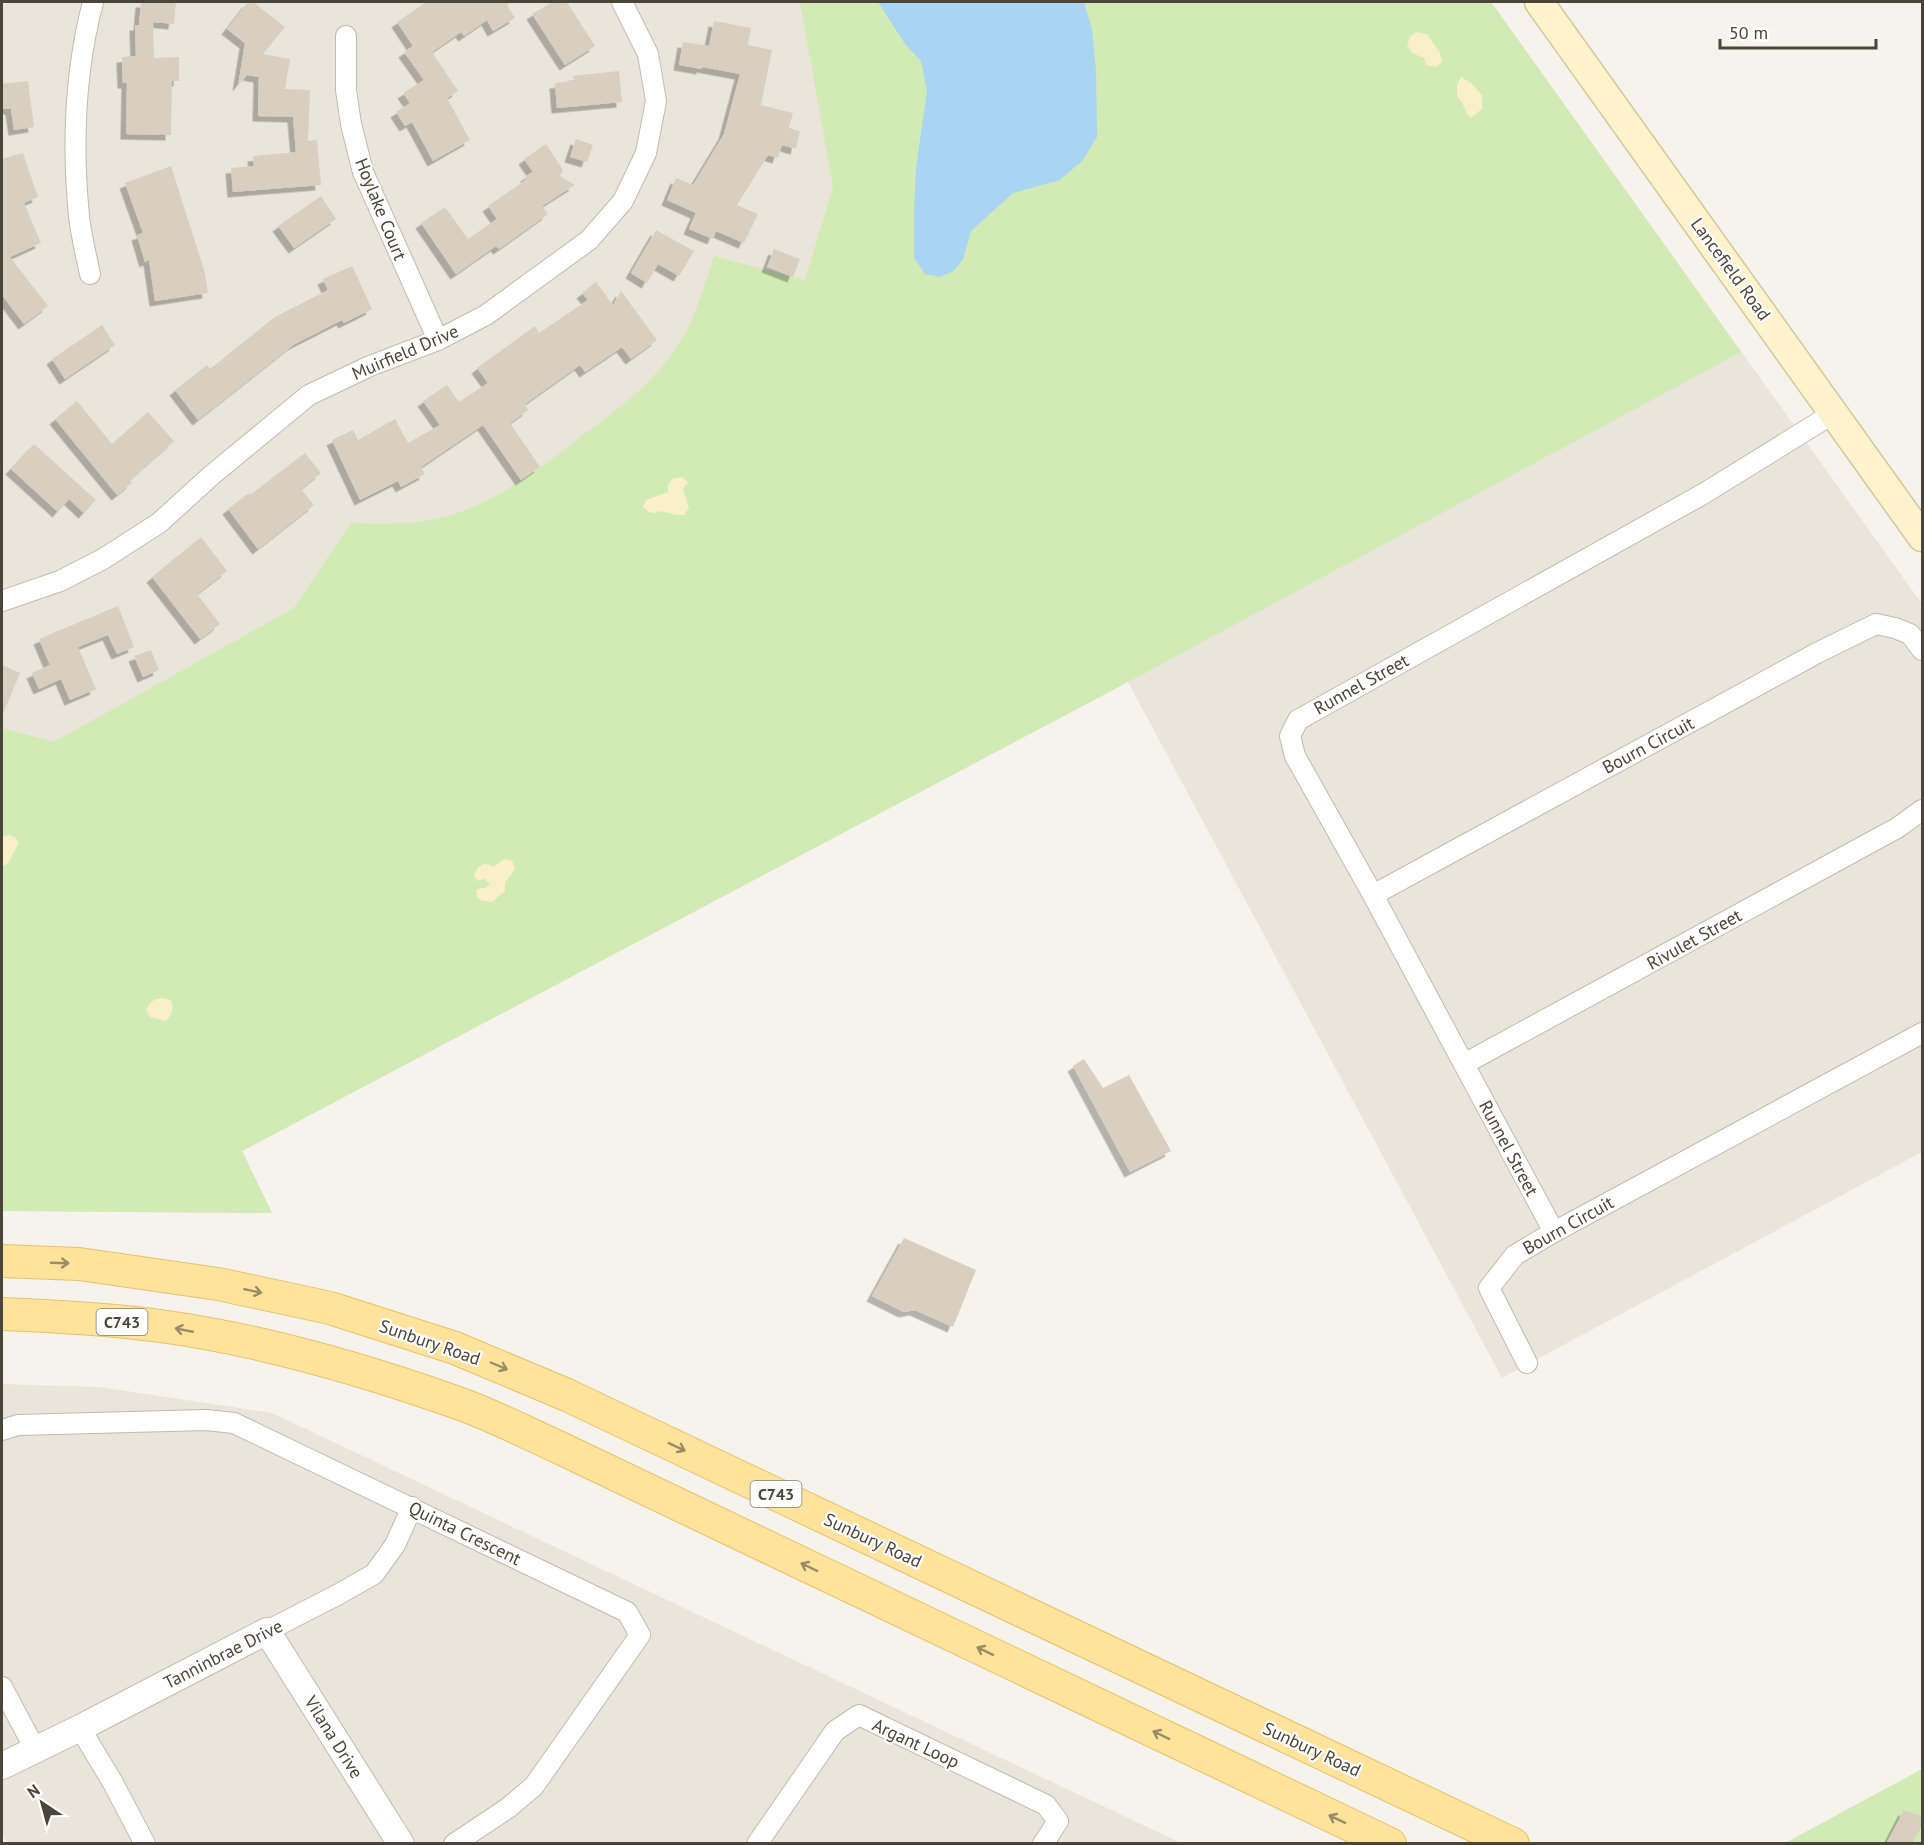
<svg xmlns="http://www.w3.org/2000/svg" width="1924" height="1845" font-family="'PT Sans',sans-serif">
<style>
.residential{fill:#eae5da}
.green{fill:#d2eab5}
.sand{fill:#f9efc9}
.water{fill:#a9d4f2}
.building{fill:#d8cfc1;filter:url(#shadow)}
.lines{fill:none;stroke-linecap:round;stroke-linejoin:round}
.minor-casing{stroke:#c2bbae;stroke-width:22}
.tertiary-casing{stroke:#c2bbae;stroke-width:28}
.secondary-casing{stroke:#d6c79b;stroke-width:31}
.primary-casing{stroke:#e6c16a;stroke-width:34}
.minor{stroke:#fff;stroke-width:20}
.tertiary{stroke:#fff;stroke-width:26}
.secondary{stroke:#fff3cd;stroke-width:28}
.primary{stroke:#ffe39c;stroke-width:32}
.oneway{stroke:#9c8c66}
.labels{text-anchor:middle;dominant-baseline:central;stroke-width:4.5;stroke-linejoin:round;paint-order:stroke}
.shield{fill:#fff;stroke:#817c74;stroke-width:1.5}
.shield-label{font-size:16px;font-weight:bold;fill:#4b4439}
.street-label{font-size:18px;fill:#4b4439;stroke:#fff}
</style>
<defs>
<filter id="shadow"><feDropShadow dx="-5.5" dy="5.5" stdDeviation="0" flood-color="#0004"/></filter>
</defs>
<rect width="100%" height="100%" fill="#f6f3ec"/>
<path class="residential" d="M 2,2 L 1491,2 L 1922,604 L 1922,1152 L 1502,1378 L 1128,682 L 242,1151 L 272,1213 L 2,1211 Z
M 2,1384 L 99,1387 L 272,1413 L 1181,1843 L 8,1844 L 4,1838 L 2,1839 Z"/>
<path class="green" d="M 800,2 L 1491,2 L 1741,352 L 1128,682 L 242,1151 L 272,1213 L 2,1211 L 2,728 L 54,742 L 294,608 L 351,523 C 385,524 418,525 451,515 C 500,500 539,469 579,438 C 618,409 658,381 683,337 C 697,312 705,284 714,256 L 805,280 L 833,187 Z
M 1922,1769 L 1922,1843 L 1785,1843 Z"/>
<path class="sand" d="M 1416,32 L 1427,34 L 1440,53 L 1442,62 L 1436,67 L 1426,65 L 1424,58 L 1412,53 L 1407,45 L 1410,37 Z
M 1461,77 L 1471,83 L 1482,95 L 1482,109 L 1471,118 C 1463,111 1465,103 1457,96 L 1457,85 Z
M 681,477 L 688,482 L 683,489 L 689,508 L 684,515 L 676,515 L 661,511 C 653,514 650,514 643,507 L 646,500 L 668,492 L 668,485 L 673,478 Z
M 10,835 L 15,837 L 19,842 L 9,862 L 4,866 L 2,864 L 2,836 Z
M 505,859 L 513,861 L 515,869 L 505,883 L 505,891 L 492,902 L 480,900 L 476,896 L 477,889 L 485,888 L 490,884 L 485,879 L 477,881 L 474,875 L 478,867 L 486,863 L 493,867 Z
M 163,998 L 172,1001 C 173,1010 172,1014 166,1021 L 150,1017 L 146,1010 C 150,1001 154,999 163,998 Z"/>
<path class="water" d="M 878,2 L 1084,2 L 1092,29 L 1096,70 L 1097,137 L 1082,161 L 1060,180 L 1013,193 L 971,231 L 963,259 L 954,271 L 939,277 L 925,274 L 914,258 L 914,212 L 916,168 L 927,91 L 921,61 L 905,44 Z"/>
<path class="building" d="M 141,2 L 176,2 L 174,24 L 153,22 L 154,58 L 179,57 L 179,81 L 172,81 L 171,135 L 126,134 L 127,83 L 123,83 L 122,57 L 136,56 L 135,25 L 139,25 Z
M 248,2 L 253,2 L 285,27 L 263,54 L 290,59 L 285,89 L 310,90 L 308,141 L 317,140 L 321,185 L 233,192 L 231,168 L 254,166 L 253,156 L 296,152 L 293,117 L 258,116 L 259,77 L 247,75 L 238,86 L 245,43 L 227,29 Z
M 426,2 L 511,2 L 507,5 L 515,18 L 493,31 L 487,20 L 464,36 L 461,32 L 432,52 L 458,91 L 447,98 L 470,140 L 433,161 L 412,122 L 405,126 L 396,112 L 410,103 L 403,93 L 424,80 L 404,52 L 413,46 L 397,22 Z
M 552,2 L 567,2 L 595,46 L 565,65 L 532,14 Z
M 714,21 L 751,28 L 748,45 L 772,50 L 761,105 L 793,113 L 789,128 L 800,131 L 796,149 L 782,145 L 778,158 L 768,155 L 737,205 L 758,214 L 744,243 L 716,231 L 713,239 L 689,229 L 696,213 L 667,200 L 676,178 L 693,185 L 724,134 L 740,74 L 702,67 L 702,69 L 679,65 L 683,42 L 709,46 Z
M 619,71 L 622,102 L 557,108 L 555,83 L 576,81 L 572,76 Z
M 28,81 L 34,127 L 14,130 L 11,109 L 2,109 L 2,84 Z
M 576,139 L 593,145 L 587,162 L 570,157 Z
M 546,144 L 563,170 L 560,176 L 575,185 L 542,206 L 548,214 L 499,249 L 496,246 L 456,274 L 421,223 L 445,207 L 468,239 L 497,219 L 488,206 L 527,179 L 526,176 L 533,172 L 524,159 Z
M 23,153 L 38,197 L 24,203 L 41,243 L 10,257 L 48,306 L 24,324 L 2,295 L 2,159 Z
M 171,166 L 205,273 L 208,293 L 155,301 L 149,260 L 145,262 L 137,235 L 143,233 L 125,183 Z
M 321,196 L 336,219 L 294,248 L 278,226 Z
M 656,230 L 694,251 L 679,276 L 658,264 L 647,283 L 631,273 Z
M 774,249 L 800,259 L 793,277 L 767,267 Z
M 352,266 L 372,309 L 344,323 L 342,320 L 293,345 L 198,420 L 175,390 L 207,365 L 210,369 L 275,317 L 328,290 L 323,279 Z
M 596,282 L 613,305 L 621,291 L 657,340 L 631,359 L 622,347 L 585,372 L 580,365 L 525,404 L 528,410 L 510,423 L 540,467 L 521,480 L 483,425 L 421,467 L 425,474 L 401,487 L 398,481 L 360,500 L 332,440 L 353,430 L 358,440 L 395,419 L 408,443 L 440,425 L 423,401 L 447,385 L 459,402 L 488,383 L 477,368 L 535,326 L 539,333 L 588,300 L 582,293 Z
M 102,325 L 115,345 L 65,379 L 52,359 Z
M 77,401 L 112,444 L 148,412 L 174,441 L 130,480 L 132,483 L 117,495 L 55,419 Z
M 34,444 L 96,500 L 84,513 L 69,499 L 58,512 L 11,469 Z
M 305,453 L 321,473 L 301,489 L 314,505 L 258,549 L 228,509 L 249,493 L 250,495 Z
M 201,537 L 227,571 L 197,594 L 220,624 L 200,639 L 152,577 Z
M 118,606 L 134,647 L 117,654 L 108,635 L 78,647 L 96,689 L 70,700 L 61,679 L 39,689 L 32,673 L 50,665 L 39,639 Z
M 151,650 L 159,670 L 143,677 L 134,656 Z
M 2,665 L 20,673 L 2,716 Z
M 1084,1059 L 1103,1088 L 1129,1075 L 1171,1151 L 1130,1172 L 1073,1066 Z
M 904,1238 L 976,1270 L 953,1327 L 915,1310 L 904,1312 L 872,1296 Z
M 1904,1810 L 1923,1817 L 1923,1824 L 1912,1844 L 1886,1844 Z"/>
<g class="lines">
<g class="minor-casing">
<path id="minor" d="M 346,36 L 346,90 L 351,124 L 363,172 L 438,340
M 90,274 C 86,255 81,235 79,216 C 72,144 75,71 93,2
M 2,601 L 60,581 L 103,559 L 159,523 L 213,474 L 309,395 L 370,366 L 438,340 L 486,315 L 589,240 L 623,201 L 646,153 L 656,101 L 648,54 L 622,2
M 1373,895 L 1817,653 L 1876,624 L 1895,628 L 1910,634 L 1922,650
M 1464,1064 L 1897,828 L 1922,810
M 1554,1232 L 1373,895 L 1295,756 L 1290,736 L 1298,720 L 1703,494 L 1834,413
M 1527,1363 L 1489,1288 L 1515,1255 L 1554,1232 L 1922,1033
M 2,1430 L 18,1425 L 206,1420 L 234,1423 L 627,1612 L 640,1635 L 534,1786 L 508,1808 L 454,1844
M 267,1631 L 339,1594 L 374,1574 L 395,1545 L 412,1507
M 2,1687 L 35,1749
M 80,1728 L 113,1783 L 145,1844
M 757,1844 L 835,1731 L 859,1715 L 1046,1805 L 1058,1821 L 1043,1844"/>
</g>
<g class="tertiary-casing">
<path id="tertiary" d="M 2,1766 L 80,1728 L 267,1631 L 401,1844"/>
</g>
<g class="secondary-casing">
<path id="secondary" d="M 1539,2 L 1922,537"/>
</g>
<g class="primary-casing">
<path id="primary" d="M 2,1261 L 79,1264 L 218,1284 L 330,1308 L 455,1348 L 567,1395 L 1513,1844
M 2,1314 C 54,1316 108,1319 160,1326 C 257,1339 365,1370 458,1403 C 492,1415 525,1432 558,1447 L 1390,1844"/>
</g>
<use href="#minor" class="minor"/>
<use href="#tertiary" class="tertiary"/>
<use href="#secondary" class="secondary"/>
<use href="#primary" class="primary"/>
</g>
<defs><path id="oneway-shaft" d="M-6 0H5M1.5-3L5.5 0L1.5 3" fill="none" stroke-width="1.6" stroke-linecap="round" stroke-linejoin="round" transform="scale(1.5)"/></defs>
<g class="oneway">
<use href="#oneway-shaft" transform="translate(60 1263) rotate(2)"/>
<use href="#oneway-shaft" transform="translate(253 1291) rotate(12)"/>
<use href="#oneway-shaft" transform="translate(184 1330) rotate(-169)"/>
<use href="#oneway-shaft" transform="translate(499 1366) rotate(23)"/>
<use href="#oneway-shaft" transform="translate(677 1447) rotate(25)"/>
<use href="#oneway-shaft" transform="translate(809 1567) rotate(-154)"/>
<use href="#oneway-shaft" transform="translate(985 1651) rotate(-154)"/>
<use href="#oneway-shaft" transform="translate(1161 1735) rotate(-154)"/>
<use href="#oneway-shaft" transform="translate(1337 1819) rotate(-155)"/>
</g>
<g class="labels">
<g class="shield">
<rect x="96.5" y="1309" width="51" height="26" rx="4.5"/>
<rect x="750.5" y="1481" width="51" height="26" rx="4.5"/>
</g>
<g class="shield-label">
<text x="122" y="1322">C743</text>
<text x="776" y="1494">C743</text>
</g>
<g class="street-label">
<text transform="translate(381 209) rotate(68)">Hoylake Court</text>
<text transform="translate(1731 269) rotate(54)">Lancefield Road</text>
<text transform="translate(405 352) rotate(-23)">Muirfield Drive</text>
<text transform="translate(1361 684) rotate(-29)">Runnel Street</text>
<text transform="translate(1648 745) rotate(-28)">Bourn Circuit</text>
<text transform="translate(1694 939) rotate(-29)">Rivulet Street</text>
<text transform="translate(1509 1148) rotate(62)">Runnel Street</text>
<text transform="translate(1568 1225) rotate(-29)">Bourn Circuit</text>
<text transform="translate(430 1342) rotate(19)">Sunbury Road</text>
<text transform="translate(465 1533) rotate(26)">Quinta Crescent</text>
<text transform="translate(873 1540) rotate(25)">Sunbury Road</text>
<text transform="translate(223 1654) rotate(-27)">Tanninbrae Drive</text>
<text transform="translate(334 1737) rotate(58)">Vilana Drive</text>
<text transform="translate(916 1743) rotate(25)">Argant Loop</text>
<text transform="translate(1312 1749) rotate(25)">Sunbury Road</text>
</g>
</g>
<rect width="1924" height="1845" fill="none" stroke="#4b4439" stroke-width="6"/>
<g transform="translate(42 1803) rotate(324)" stroke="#ffffff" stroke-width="4.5" paint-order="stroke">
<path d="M0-4.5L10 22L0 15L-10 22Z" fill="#4b4439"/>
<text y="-9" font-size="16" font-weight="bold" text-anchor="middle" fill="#4b4439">N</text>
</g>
<path d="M1720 39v9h156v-9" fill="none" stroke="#4b4439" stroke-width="3"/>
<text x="1729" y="39" font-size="18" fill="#4b4439" stroke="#ffffff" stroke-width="4.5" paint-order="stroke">50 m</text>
</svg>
